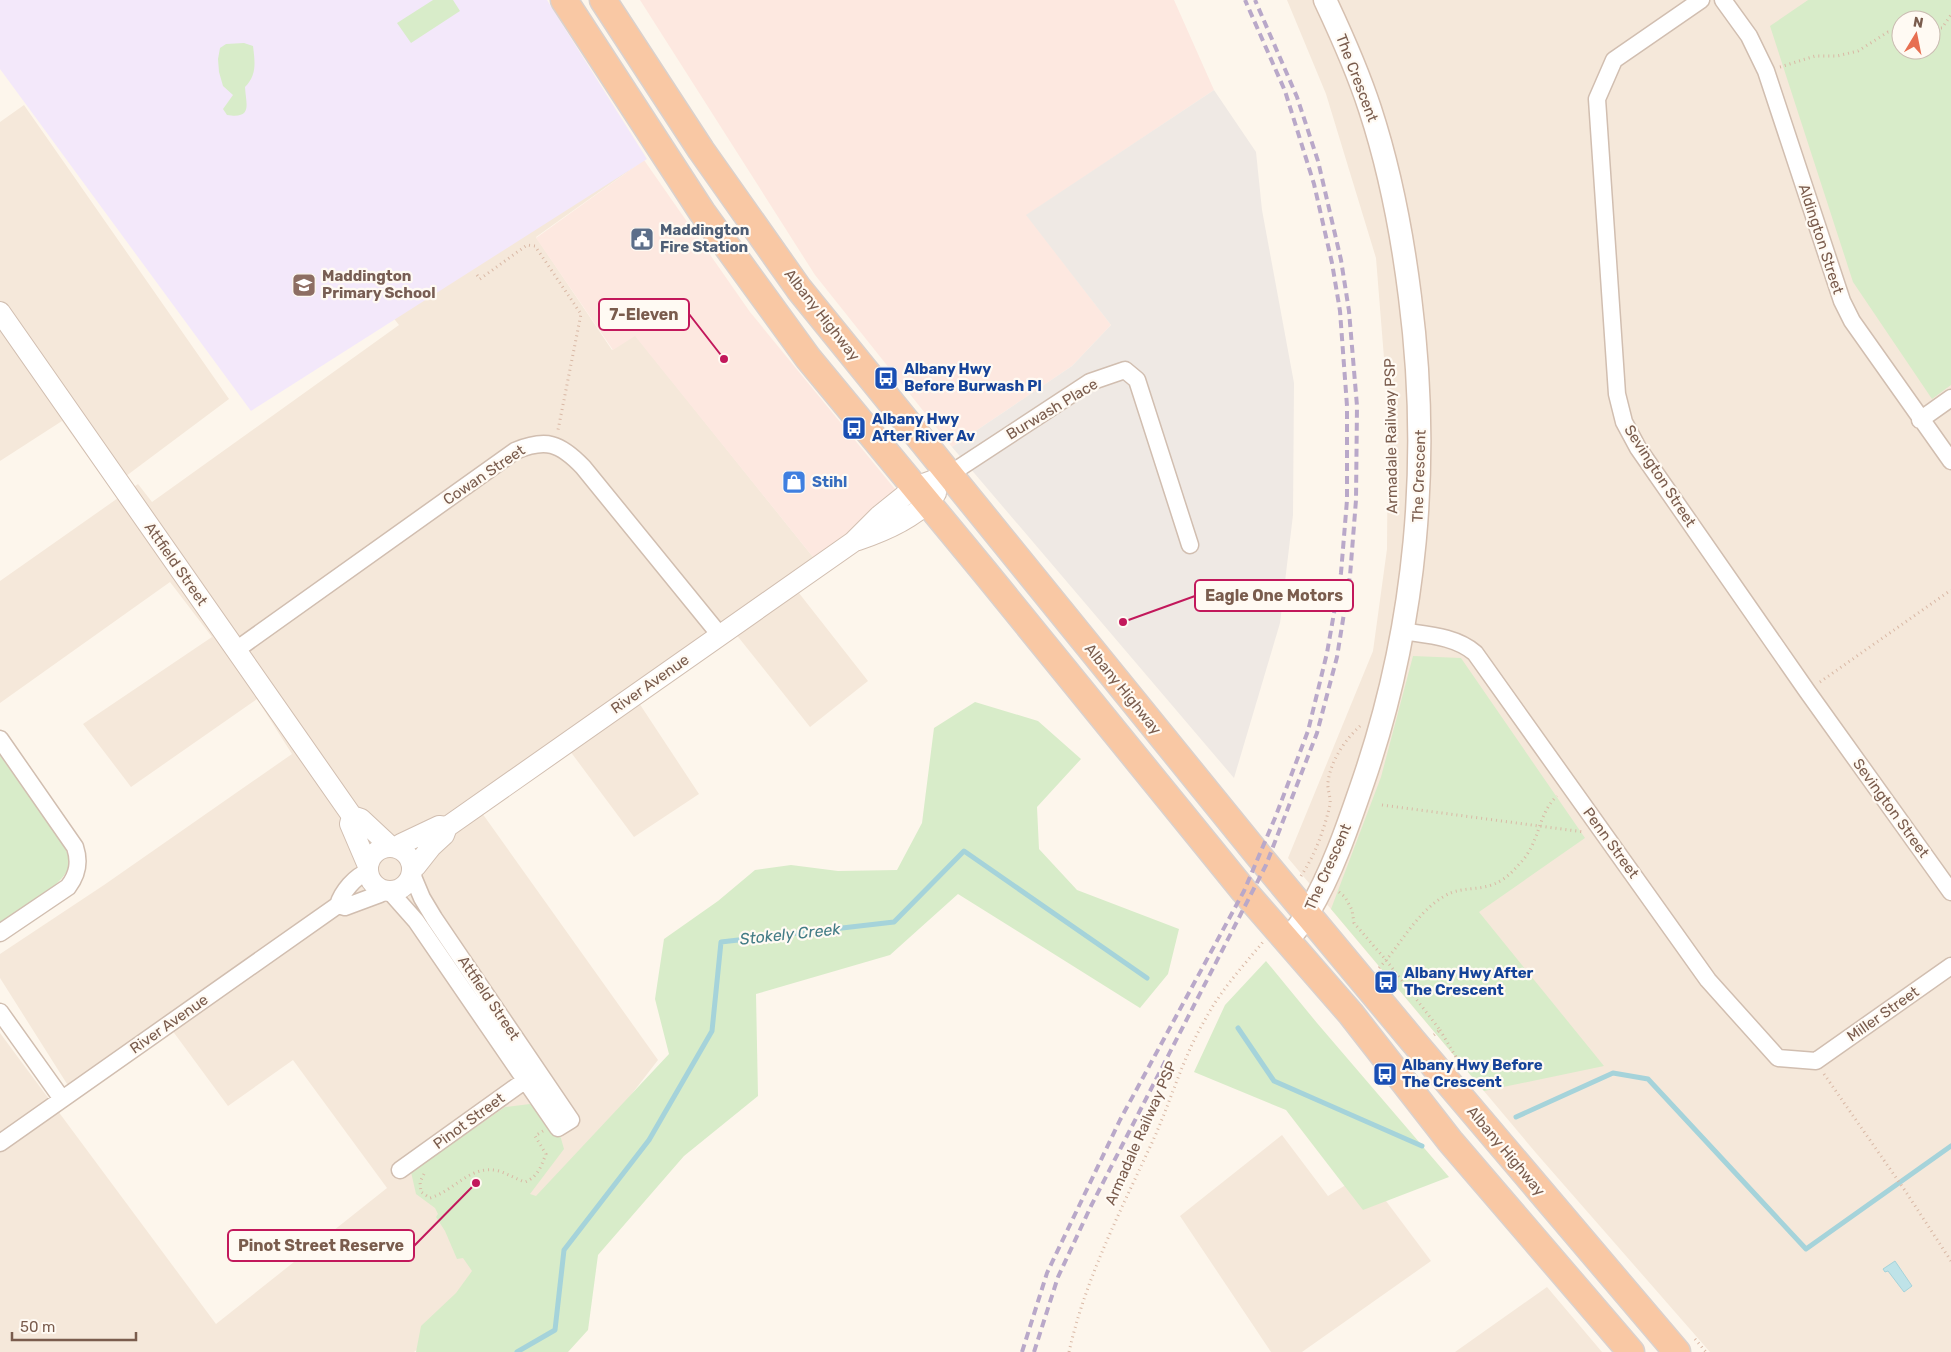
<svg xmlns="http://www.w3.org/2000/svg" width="1951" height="1352" font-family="Rubik,sans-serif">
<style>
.residential{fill:#f5e8da;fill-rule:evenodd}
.commercial{fill:#fde8e0}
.industrial{fill:#efe9e4}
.education{fill:#f3e8fa}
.green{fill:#d8ecc9;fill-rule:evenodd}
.water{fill:#bfe3e8;stroke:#a5d3da}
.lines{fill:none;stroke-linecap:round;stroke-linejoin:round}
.stream{stroke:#a5d3da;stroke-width:5}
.minor-casing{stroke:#d1beb0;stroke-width:19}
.tertiary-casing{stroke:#d1beb0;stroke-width:22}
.secondary-casing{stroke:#d6c0b0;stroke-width:25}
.trunk-casing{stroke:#dad1cd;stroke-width:29}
.path{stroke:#d9b8a5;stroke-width:3;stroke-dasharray:1 4;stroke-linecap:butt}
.minor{stroke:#fff;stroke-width:16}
.tertiary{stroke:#fff;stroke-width:20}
.secondary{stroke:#fff;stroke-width:22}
.trunk{stroke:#f9c8a4;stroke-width:26}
.rail{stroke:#b9a8c9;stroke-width:4;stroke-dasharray:8 5;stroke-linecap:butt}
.labels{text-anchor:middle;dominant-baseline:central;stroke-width:4.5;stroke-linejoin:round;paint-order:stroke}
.street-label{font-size:15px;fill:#7a5c4d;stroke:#fffaf3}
.service-label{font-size:15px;font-weight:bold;fill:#4e5e75;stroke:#fffaf3;text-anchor:start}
.education-label{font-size:15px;font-weight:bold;fill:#785e54;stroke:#fffaf3;text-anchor:start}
.transit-label{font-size:15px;font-weight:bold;fill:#164399;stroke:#fffaf3;text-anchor:start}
.shop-label{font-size:15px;font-weight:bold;fill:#366cbe;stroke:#fffaf3;text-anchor:start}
.water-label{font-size:16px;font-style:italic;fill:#437c86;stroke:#fffaf3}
.leader{fill:none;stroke:#c2185b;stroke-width:2}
.callout-dot{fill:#c2185b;stroke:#fffaf3;stroke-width:2}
.callout{fill:#fffaf3;stroke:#c2185b;stroke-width:2}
.callout-label{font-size:16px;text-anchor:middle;font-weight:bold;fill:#7a5c4d}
</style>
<rect width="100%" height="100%" fill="#fdf6ec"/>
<path class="residential" d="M 543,0 L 644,160 L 536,237 L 612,350 L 635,335 L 821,567 L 795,588 L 868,681 L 810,727 L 735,633 L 639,703 L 699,794 L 634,837 L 570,751 L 482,813 L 658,1060 L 464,1311 L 414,1352 L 0,1352 L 0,1033 L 216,1324 L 387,1188 L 293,1060 L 228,1106 L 169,1026 L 74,1095 L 0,978 L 0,954 L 104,885 L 292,754 L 257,699 L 131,787 L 83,724 L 212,637 L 170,582 L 0,703 L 0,581 L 138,484 L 152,502 L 399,325 L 162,22 Z
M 1287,0 L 1951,0 L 1951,1352 L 1710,1352 L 1536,1153 L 1288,858 L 1373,651 L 1387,549 L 1388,408 L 1376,258 L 1326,94 ZM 1901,20 L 1931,20 L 1931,50 L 1901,50 Z
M 24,105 L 229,399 L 110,488 L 62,421 L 0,461 L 0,122 Z
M 1282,1135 L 1328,1196 L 1365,1173 L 1431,1261 L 1302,1352 L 1271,1352 L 1180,1216 Z
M 1547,1287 L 1602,1352 L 1455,1352 Z"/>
<path class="commercial" d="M 640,0 L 1174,0 L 1214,90 L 1027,215 L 1111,325 L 1072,366 L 952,447 L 815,275 Z
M 644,160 L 750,312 L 908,505 L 821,567 L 635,336 L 613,350 L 536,238 Z"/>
<path class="industrial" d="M 1214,90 L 1256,152 L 1262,210 L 1294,383 L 1293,515 L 1280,623 L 1234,778 L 952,447 L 1072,366 L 1111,325 L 1026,215 Z"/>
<path class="education" d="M 0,0 L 547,0 L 647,159 L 251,411 L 0,69 Z"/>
<path class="green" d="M 433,0 L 453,0 L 460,11 L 411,43 L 397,23 Z
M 1808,0 L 1951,0 L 1951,385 L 1932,399 L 1853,282 L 1770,26 ZM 1901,20 L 1931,20 L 1931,50 L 1901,50 Z
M 244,43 L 253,46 C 255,62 257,75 245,87 C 246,105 253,119 227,115 L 223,109 L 233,95 L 223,86 L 219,72 L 218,59 L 220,48 L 226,44 Z
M 1413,656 L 1461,658 L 1585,838 L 1479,912 L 1604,1066 L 1484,1091 L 1331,909 L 1381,777 Z
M 975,702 L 1038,721 L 1081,759 L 1037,807 L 1039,849 L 1077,890 L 1179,929 L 1168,974 L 1140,1008 L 958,894 L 890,955 L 756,994 L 758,1096 L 684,1156 L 598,1255 L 588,1330 L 568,1352 L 416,1352 L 421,1326 L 456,1293 L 472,1271 L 463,1258 L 457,1259 L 445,1231 L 436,1217 L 438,1214 L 435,1208 L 416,1194 L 411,1172 L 505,1107 L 530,1104 L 558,1128 L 564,1149 L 530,1194 L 536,1196 L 669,1054 L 655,999 L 664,939 L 718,901 L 755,870 L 791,865 L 838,871 L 897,870 L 922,823 L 934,728 Z
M 0,755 L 62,843 C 67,851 71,859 68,868 C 63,886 16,913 0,925 Z
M 1266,961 L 1317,1023 L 1449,1177 L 1363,1210 L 1286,1110 L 1194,1072 L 1225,1005 Z"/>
<path class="water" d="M 1895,1261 L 1912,1286 L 1904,1292 L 1888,1271 L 1885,1272 L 1883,1269 Z"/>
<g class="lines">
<path class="stream" d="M 1238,1028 L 1274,1081 L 1422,1146
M 1516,1117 L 1613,1073 L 1648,1079 L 1806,1249 L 1951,1146
M 517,1352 L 555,1330 L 564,1250 L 649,1140 L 712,1031 L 721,942 L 894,922 L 964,851 L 1147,978"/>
<g class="minor-casing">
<path id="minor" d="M 1701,0 L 1614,60 L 1597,99 L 1617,394 L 1624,422 L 1638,448 L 1807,691 L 1951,892
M 1723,0 L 1749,36 L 1766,71 L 1842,301 L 1852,321 L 1951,461
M 1920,420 L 1951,398
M 950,474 L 1090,382 L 1125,370 L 1137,380 L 1190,545
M 1402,631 C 1427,635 1455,636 1475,653 L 1708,980 L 1778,1058 L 1816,1061 L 1951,966
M 236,650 L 515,451 C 546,438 560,443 583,467 L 719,634
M 0,739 L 75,847 C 80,862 78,874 68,887 L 0,933
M 392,890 L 393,895 L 416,921 L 558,1128 L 571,1120 L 434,918 L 422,898 L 414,879 L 411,875
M 338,905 L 345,907 L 380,894 L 384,889
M 0,1012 L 62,1099
M 0,1143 L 338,905 C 342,892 355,876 368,872
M 400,1170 L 534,1074"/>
</g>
<g class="tertiary-casing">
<path id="tertiary" d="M 0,312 L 352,816 L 361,819 L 391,847
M 858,540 C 885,531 919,516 936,493
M 352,816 L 350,824 L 368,866
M368 869a22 22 0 1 1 44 0a22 22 0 1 1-44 0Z
M 398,848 L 401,844 L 439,826 L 447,827
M 412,869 L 416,866 L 431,847 L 444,835 L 447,827 L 853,542 L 879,516 L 915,487 L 950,474"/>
</g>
<g class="secondary-casing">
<path id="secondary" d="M 1287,941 C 1294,932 1302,923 1308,913 C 1332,873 1348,826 1363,782 C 1417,625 1431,460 1410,297 C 1402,233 1390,170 1370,109 C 1358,72 1342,36 1325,0"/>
</g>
<g class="trunk-casing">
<path id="trunk" d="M 564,0 L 702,212 L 808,358 L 984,571 L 1244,891 L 1351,1014 L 1450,1141 L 1631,1352
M 603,0 L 701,150 L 799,289 L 1259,856 L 1413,1041 L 1677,1352"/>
</g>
<path class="path" d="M 1931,29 L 1942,28 L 1951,15
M 1780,67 L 1815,56 L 1837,56 L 1858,51 L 1888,32 L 1901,32
M 477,275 L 480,279 L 527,245 L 535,246 L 581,314 L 558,430
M 1820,682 L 1951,590
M 1382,805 L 1584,832
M 1301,876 C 1315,855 1324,830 1330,805 C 1331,797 1327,789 1328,782 C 1331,760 1345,740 1360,726
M 1339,892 L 1345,897 L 1352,910 L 1354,923 L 1386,960 L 1440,1030 L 1434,1035
M 1379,968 C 1401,945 1415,914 1443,897 C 1466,882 1487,897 1513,871 C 1518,865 1524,860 1528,853 C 1540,834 1540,812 1557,796
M 1440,1030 L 1456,1057
M 1824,1074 L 1906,1192 L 1951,1261
M 424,1174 L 420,1182 L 421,1192 L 430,1198 C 456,1190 470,1164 499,1171 C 508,1174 516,1179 525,1182 C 538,1177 541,1166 546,1154 L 535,1136 L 543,1131
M 1695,1339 L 1706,1352
M 1069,1352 C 1085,1280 1119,1214 1150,1147 C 1170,1105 1182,1058 1206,1018 C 1221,990 1243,966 1263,942"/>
<use href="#minor" class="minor"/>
<use href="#tertiary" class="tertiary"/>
<use href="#secondary" class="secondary"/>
<use href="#trunk" class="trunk"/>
<path class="rail" d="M 1022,1352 L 1047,1273 L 1120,1120 L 1244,891 L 1275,818 L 1308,731 L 1327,653 L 1341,573 L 1347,500 L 1347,406 L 1340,311 L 1332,263 L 1314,184 L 1285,91 L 1245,0
M 1034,1352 L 1058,1277 L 1091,1206 L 1266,865 L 1317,733 L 1337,657 L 1350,576 L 1356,500 L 1357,406 L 1349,311 L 1341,260 L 1318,161 L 1297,97 L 1255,0"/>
</g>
<defs>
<g id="civic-square" transform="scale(1.25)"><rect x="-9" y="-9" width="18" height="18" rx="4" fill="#5c6f8a" stroke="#fffaf3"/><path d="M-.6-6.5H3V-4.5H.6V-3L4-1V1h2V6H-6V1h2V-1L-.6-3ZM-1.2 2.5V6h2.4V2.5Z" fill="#fff"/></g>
<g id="school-square" transform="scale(1.25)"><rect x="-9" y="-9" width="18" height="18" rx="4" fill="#8d6e63" stroke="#fffaf3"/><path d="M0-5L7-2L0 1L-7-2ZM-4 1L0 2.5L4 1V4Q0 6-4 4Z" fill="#fff"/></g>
<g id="bus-square" transform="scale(1.25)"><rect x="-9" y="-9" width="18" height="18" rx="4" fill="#1a4fb4" stroke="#fffaf3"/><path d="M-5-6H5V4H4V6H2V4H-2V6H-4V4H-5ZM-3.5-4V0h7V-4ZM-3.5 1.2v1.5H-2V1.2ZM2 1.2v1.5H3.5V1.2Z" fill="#fff"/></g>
<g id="shop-square" transform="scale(1.25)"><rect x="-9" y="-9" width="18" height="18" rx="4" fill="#3f7fe0" stroke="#fffaf3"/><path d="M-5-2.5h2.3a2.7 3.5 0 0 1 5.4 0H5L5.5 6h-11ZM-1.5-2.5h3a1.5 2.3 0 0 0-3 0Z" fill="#fff"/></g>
</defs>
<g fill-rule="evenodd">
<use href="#civic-square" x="642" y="239"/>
<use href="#school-square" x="304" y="285"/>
<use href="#bus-square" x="886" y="378"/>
<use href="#bus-square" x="854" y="428"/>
<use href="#shop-square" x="794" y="482"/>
<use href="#bus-square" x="1386" y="982"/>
<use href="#bus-square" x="1385" y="1074"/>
</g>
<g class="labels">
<g class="street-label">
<text transform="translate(1357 78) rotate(69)">The Crescent</text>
<text transform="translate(1821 239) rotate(72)">Aldington Street</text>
<text transform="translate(822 315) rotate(52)">Albany Highway</text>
<text transform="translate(1052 409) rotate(-31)">Burwash Place</text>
<text transform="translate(1391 436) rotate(-91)">Armadale Railway PSP</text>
<text transform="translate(484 475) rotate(-34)">Cowan Street</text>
<text transform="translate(1419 476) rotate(-88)">The Crescent</text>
<text transform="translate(1660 476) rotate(57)">Sevington Street</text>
<text transform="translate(176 564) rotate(55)">Attfield Street</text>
<text transform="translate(650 684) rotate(-35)">River Avenue</text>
<text transform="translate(1123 689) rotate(51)">Albany Highway</text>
<text transform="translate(1891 808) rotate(54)">Sevington Street</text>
<text transform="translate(1611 843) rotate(54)">Penn Street</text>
<text transform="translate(1328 867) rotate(-66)">The Crescent</text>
<text transform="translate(489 998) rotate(56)">Attfield Street</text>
<text transform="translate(1883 1014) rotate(-35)">Miller Street</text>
<text transform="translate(169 1024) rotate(-35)">River Avenue</text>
<text transform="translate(469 1121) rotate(-36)">Pinot Street</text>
<text transform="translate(1141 1133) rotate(-66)">Armadale Railway PSP</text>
<text transform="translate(1506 1151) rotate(50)">Albany Highway</text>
</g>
<g class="service-label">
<text x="660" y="230">Maddington<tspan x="660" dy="17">Fire Station</tspan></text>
</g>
<g class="education-label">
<text x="322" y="276">Maddington<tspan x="322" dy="17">Primary School</tspan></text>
</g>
<g class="transit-label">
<text x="904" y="369">Albany Hwy<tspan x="904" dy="17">Before Burwash Pl</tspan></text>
<text x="872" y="419">Albany Hwy<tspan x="872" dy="17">After River Av</tspan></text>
<text x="1404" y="973">Albany Hwy After<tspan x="1404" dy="17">The Crescent</tspan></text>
<text x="1402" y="1065">Albany Hwy Before<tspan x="1402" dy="17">The Crescent</tspan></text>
</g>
<g class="shop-label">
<text x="812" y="482">Stihl</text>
</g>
<g class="water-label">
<text transform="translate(790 934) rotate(-6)">Stokely Creek</text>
</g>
</g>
<path class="leader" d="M724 359L689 314M1123 622L1195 596M476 1183L414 1246"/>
<g class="callout-dot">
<circle cx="724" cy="359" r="5"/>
<circle cx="1123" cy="622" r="5"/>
<circle cx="476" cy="1183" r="5"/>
</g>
<g class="callout">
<rect x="599" y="299" width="90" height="31" rx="5"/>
<rect x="1195" y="580" width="158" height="31" rx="5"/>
<rect x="228" y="1230" width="186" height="31" rx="5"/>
</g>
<g class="callout-label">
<text x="644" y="320">7-Eleven</text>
<text x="1274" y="601">Eagle One Motors</text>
<text x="321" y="1251">Pinot Street Reserve</text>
</g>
<g transform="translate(1916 35) rotate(10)"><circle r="24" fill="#fffaf3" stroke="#cabbb1"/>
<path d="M0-4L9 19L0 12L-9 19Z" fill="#e76f51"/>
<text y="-8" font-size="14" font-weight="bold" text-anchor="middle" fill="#7a5c4d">N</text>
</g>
<path d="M12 1332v8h124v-8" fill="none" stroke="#7a5c4d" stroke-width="2.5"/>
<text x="20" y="1332" font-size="15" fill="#7a5c4d" stroke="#fffaf3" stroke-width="4" paint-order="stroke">50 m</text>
</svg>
